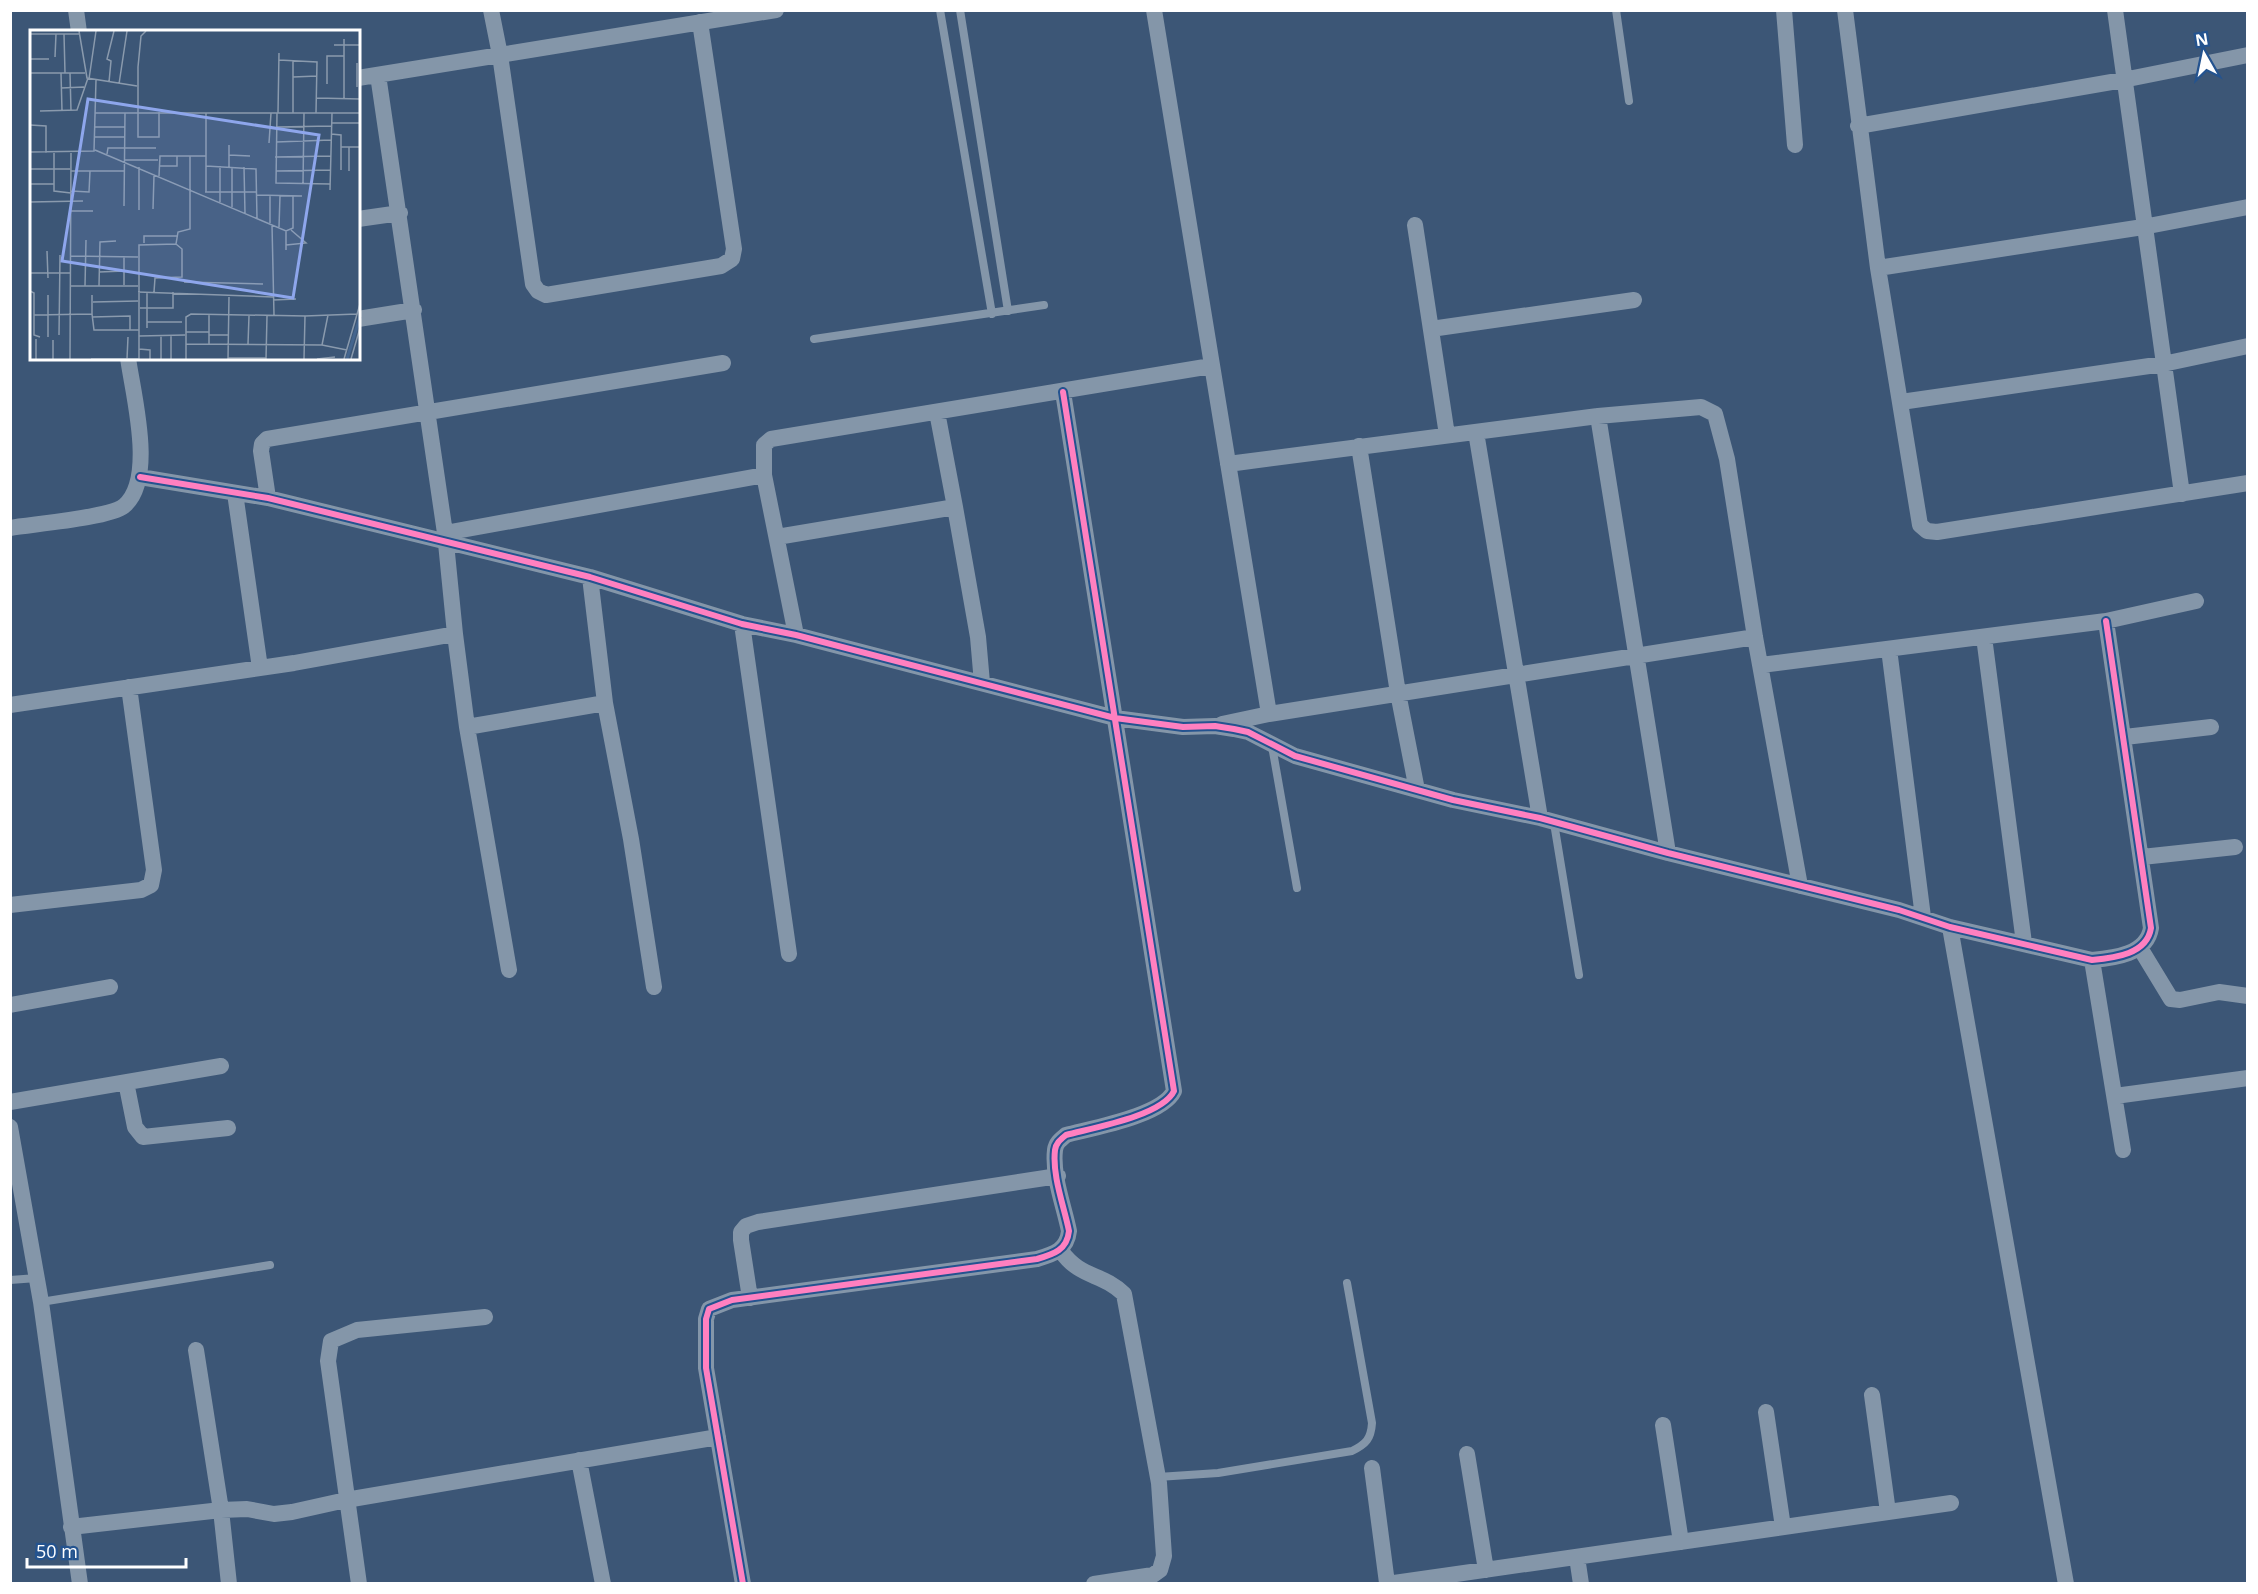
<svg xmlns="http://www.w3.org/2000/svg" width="2258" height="1594" font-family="'Open Sans',sans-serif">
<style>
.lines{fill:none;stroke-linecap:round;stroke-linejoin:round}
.service{stroke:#8496a9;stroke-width:8}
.minor{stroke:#8496a9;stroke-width:16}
.cycleway-casing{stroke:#24538f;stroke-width:10}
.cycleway{stroke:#ff80c0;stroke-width:6}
.inset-river{fill:none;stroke:#44658e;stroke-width:3}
.inset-road{fill:none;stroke:#8a9aad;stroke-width:1.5}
.view{fill:#8ea6ec;fill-opacity:0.15;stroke:#8ea6ec;stroke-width:3}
.inset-edge{fill:none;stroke:#fff;stroke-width:3}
</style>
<rect width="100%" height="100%" fill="#3c5676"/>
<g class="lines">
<path class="service" d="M 940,10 L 992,314
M 960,10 L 1008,311
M 1616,10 L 1629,101
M 814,339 L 1044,305
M 1272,746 L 1297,888
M 1554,823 L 1579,975
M 10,1280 L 37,1278
M 41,1302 L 270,1265
M 1158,1477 L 1218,1473 L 1352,1451 C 1366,1444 1371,1439 1372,1423 L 1347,1283"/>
<path class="minor" d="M 76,10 L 79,32
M 491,10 L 500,55 L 533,284 L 538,291 L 546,295 L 721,266 L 732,259 L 734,249 L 700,22
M 1154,10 L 1269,714
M 1784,10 L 1795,145
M 1845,10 L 1878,268 L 1920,525 L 1927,531 L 1937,532 L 2248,483
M 2115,10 L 2182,494
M 378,75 L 445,533 L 455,634 L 467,727 L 509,970
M 358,78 L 776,10
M 1858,126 L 2123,80 L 2248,55
M 358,219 L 400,213
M 1415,225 L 1447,435
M 1878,268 L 2143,227 L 2248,207
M 358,319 L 414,310
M 1431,329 L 1634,300
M 1901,402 L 2163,364 L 2248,346
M 1598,416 L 1668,853
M 1476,432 L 1540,818
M 1359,446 L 1398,693 L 1417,790
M 1228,464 L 1598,416 L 1701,407 L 1715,414 L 1727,459 L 1755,637 L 1800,886
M 140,477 L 268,498 L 590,577 L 742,624 L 796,635 L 1115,718 L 1183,727 L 1215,726 L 1234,729 L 1248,732 L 1295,756 L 1453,800 L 1540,818 L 1668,853 L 1899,910 L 1950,927 L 2092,960 C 2115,958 2147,954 2151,928 L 2106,621
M 235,493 L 260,668
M 268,498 L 261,451 L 262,444 L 267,439 L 723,363
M 955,507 L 978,637 L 982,683
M 10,528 C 33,524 109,518 124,506 C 156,479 133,395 128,358
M 445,533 L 764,475
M 777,537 L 955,507 L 937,412
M 590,577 L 605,703 L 631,839 L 654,987
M 742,624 L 789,954
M 796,635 L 764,475 L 764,445 L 771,439 L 1211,366
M 1984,637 L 2024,943
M 1889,649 L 1923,917
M 1761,665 L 2106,621 L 2196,601
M 10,705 L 294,663 L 455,634
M 1222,724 L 1269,714 L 1755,637
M 467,727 L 605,703
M 2125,737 L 2211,727
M 2142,857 L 2235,847
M 10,905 L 141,890 L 151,885 L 154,870 L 129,687
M 1950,927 L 2066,1584
M 2140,948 L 2171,999 L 2180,1000 L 2219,992 L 2248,996
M 2092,960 L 2123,1150
M 10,1005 L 110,987
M 126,1082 L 135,1127 L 143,1137 L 228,1128
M 2115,1096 L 2248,1078
M 10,1102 L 221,1066
M 10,1127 L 41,1302 L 80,1584
M 1061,1251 C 1081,1279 1101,1272 1124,1294 L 1159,1483 L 1164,1556 L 1160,1570 L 1153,1575 L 1094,1584
M 750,1298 L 741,1240 L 741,1232 L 746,1226 L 758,1222 L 1058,1176
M 196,1350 L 221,1510 L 229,1584
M 1872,1395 L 1888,1512
M 1766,1412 L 1783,1527
M 1663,1425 L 1681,1542
M 1467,1454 L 1486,1570
M 579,1460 L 603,1584
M 1372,1468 L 1387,1583
M 71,1527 L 221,1510 L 247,1509 L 274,1514 L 292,1512 L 346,1500 L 718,1437
M 1577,1557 L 1581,1584
M 359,1584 L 328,1361 L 331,1341 L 357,1330 L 485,1317
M 743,1584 L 706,1368 L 706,1319 L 709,1309 L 732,1300 L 1037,1259 C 1054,1254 1067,1250 1069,1231 C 1064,1206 1052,1176 1055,1150 C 1056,1143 1060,1140 1066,1135 C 1092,1128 1162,1116 1174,1091 L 1063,392
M 1387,1584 L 1951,1503"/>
<g class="cycleway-casing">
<path id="cycleway" d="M 140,477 L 268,498 L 590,577 L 742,624 L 796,635 L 1115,718 L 1183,727 L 1215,726 L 1234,729 L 1248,732 L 1295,756 L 1453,800 L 1540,818 L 1668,853 L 1899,910 L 1950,927 L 2092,960 C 2115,958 2147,954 2151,928 L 2106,621
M 743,1584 L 706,1368 L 706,1319 L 709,1309 L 732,1300 L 1037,1259 C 1054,1254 1067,1250 1069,1231 C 1064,1206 1052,1176 1055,1150 C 1056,1143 1060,1140 1066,1135 C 1092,1128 1162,1116 1174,1091 L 1063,392"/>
</g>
<use href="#cycleway" class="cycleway"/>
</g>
<g transform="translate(30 30)">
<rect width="330" height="330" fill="#3c5676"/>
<path class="inset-river" d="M 317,329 L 330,287"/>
<path class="inset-road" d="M 49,1 L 57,48 L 107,56M 116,1 L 111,6 L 108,37 L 108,107 L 129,107 L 129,82M 0,4 L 49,4M 34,4 L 35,43M 304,15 L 330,15M 25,27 L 26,4M 0,29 L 19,29M 249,30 L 287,32 L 286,83M 263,31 L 263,83M 327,33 L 327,57M 0,43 L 55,43M 31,43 L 32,81M 40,43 L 41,81M 263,47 L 287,46M 59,49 L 66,1M 79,52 L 81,31 L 77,29 L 84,1M 89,54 L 97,1M 297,54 L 297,26 L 314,26M 31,58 L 54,57M 287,68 L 330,69M 314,68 L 314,9M 10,81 L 47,80 L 58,48M 65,83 L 330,83M 176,83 L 176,162M 247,83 L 246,153 L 300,154M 248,83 L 249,23M 302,93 L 330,93M 0,95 L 16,96 L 16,123M 65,97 L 95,97M 246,97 L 302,96M 301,104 L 311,105 L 311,117 L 330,117M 65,107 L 95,107M 246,112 L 301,110M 239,113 L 241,83M 65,120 L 256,201 L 263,198 L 263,166M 0,122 L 64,121 L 66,50M 24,123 L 24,161 L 41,163M 77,124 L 78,118 L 126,118M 199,125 L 220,126M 245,127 L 301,126M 95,130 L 128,130M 129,136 L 147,136 L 147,126M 176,136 L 226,139 L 227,188M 190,136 L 190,172M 199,137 L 199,115M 202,137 L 202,177M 214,137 L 215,183M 0,139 L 40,139M 311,140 L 311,117M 41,141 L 94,141M 246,141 L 301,140M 319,141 L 319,117M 129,146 L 130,126 L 176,126M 0,154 L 24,154M 273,154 L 274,83M 300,160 L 302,83M 41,161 L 59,162 L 60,141M 175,162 L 227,162M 227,165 L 272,166M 0,172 L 53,171M 94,176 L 95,83M 123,179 L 124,145M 109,180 L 109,137M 41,181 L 63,181M 240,193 L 240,166M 242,195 L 244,285M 249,197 L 250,166M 256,201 L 256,220M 114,213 L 114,206 L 147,206M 256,215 L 276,213 L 261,200M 17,221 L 18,248M 41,226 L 108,227M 94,227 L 94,255M 69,242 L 94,241M 0,243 L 40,243M 154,252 L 233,254M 41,256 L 108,256M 55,256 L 56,210M 69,256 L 70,212 L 86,211M 0,261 L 4,263 L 4,305 L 10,307M 108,262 L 243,267M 117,262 L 117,298M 124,262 L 125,248 L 152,247 L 152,219 L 146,214M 243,270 L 266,269M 63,272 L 108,271M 110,278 L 143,278 L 143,262M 62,284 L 64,300 L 109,300 L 109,215 L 146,214 L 148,202 L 160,199 L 160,126M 4,285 L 62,284 L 62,265M 179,285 L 179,314M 275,286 L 327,284M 62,287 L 100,286 L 100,300M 117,292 L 152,292M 109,300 L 109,329M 156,302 L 179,302M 29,305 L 30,225M 179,305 L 198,305M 109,306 L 155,305M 18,307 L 18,265M 6,309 L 6,329M 156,314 L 292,315 L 317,320M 218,314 L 219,286M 292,315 L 298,285M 109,319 L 120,320 L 120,329M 198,328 L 236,328M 23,329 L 23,310M 40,329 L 41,123M 61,329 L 109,329M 97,329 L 98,307M 131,329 L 131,305M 141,329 L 141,305M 156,329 L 156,287 L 161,284 L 275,286 L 274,329M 198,329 L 199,267M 236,329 L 237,286M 287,329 L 305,327M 314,329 L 330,274M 321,329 L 330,298"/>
<path class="view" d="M 58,69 L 289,105 L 263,268 L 32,231 Z"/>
<rect width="330" height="330" class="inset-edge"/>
</g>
<rect width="2258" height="1594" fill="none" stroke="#ffffff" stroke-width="24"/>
<g transform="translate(2204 54) rotate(351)" stroke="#24538f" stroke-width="4.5" paint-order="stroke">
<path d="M0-4.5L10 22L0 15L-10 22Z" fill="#ffffff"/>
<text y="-9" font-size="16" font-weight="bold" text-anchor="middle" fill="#ffffff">N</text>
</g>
<path d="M27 1558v9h159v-9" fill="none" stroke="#ffffff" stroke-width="3"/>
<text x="36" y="1558" font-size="18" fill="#ffffff" stroke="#24538f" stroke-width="4.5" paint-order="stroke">50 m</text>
</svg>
